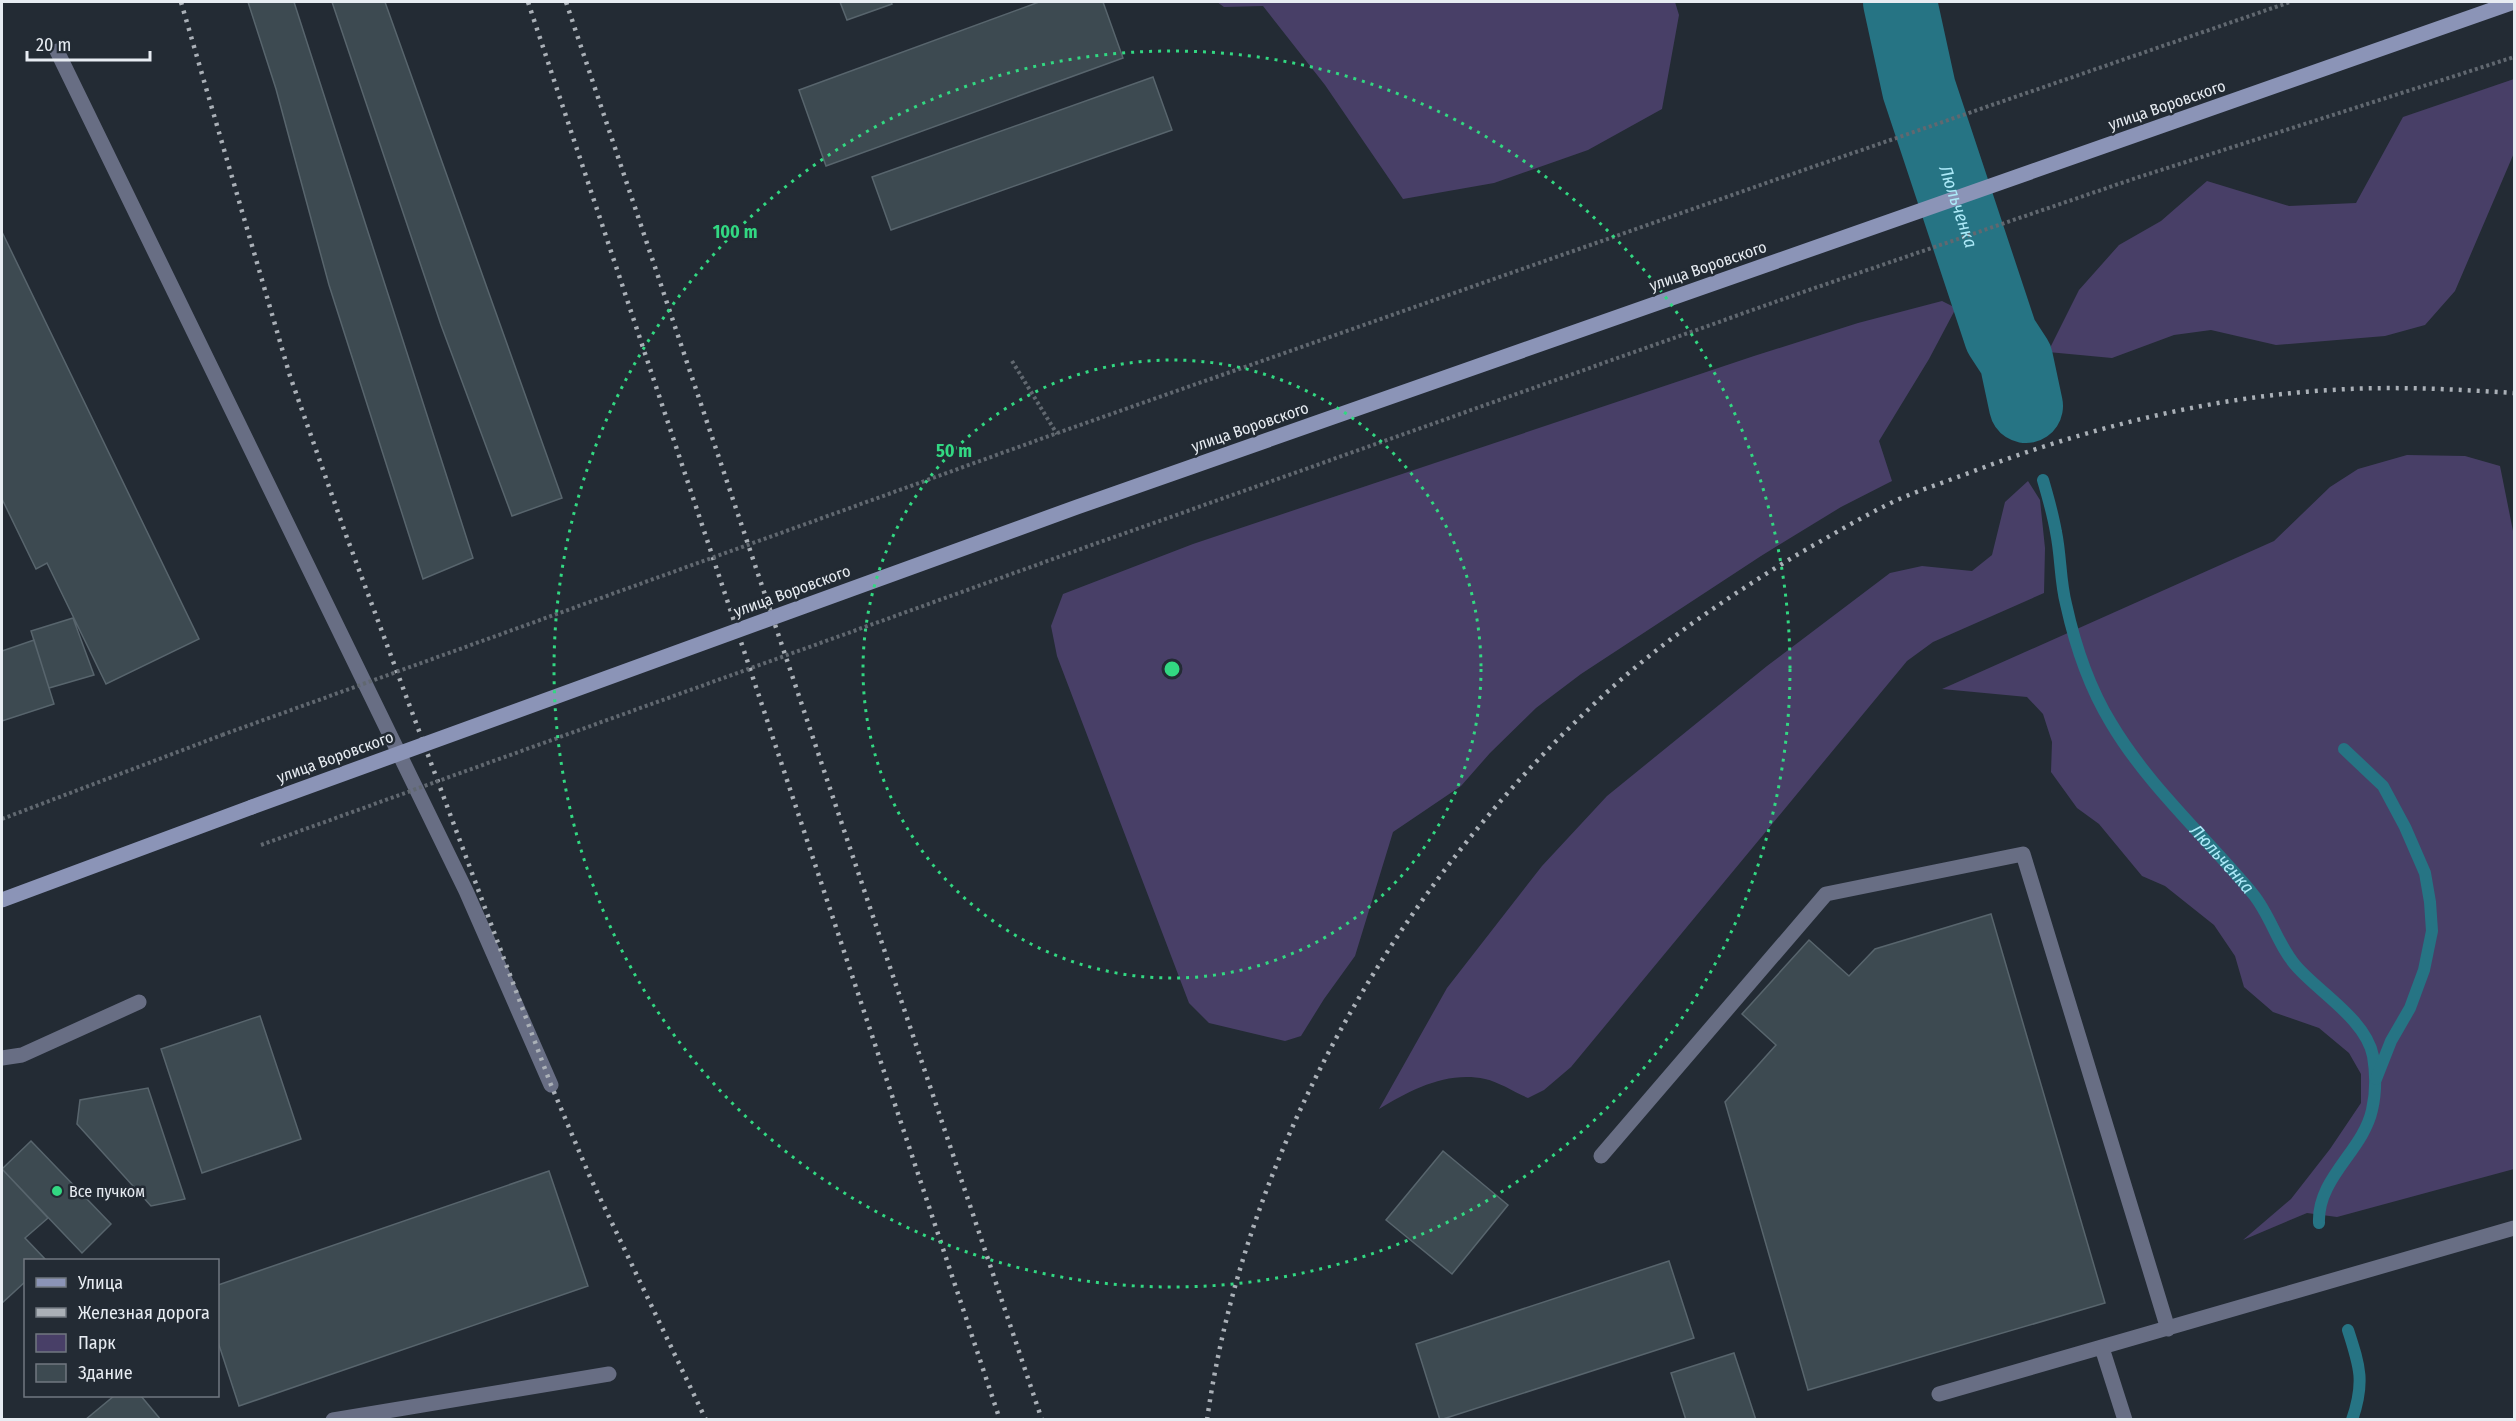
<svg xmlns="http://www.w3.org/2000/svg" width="2516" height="1421" font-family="'Fira Sans Condensed',sans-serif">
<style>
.green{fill:#483f67}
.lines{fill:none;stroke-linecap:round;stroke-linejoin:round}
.stream{stroke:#267484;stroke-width:12}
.river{stroke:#267484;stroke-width:74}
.building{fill:#3d4a51;stroke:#58656d;stroke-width:1.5}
.path{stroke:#616870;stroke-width:4;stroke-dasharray:3 3;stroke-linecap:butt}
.lane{stroke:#686e84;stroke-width:15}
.street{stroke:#686e84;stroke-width:15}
.secondary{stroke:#8b94b7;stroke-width:15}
.rail{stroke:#aab0b7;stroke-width:4.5;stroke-dasharray:3 6;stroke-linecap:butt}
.path-bridge{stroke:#616870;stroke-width:4;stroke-dasharray:3 3;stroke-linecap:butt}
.secondary-bridge{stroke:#8b94b7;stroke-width:15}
.ring{fill:none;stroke:#32d882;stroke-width:3;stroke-dasharray:3 6}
.poi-dot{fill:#32d882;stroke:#232b34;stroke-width:2}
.labels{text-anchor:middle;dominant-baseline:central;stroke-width:5;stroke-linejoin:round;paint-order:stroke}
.street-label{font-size:16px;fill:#e7ecf2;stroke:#232b34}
.poi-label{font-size:16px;fill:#e7ecf2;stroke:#232b34;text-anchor:start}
.water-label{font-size:18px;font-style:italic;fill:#ace9f8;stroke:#232b34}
.centre{fill:#32d882;stroke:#232b34;stroke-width:3}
.ring-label{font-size:18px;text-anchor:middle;font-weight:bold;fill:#32d882;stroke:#232b34;stroke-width:5;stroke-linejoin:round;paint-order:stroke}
</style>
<rect width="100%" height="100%" fill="#232b34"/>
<path class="green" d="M 1217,2 L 1675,2 L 1679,15 L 1662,109 L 1588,150 L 1494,183 L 1403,199 L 1325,85 L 1263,6 L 1224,7 Z
M 2514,79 L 2514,153 L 2455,291 L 2425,325 L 2385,336 L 2276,345 L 2211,330 L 2174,335 L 2112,358 L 2048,352 L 2079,290 L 2119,245 L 2161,221 L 2207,181 L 2289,206 L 2356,203 L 2403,117 Z
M 1942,301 L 1956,308 L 1929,359 L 1879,441 L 1892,481 L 1841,507 L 1761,556 L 1581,674 L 1536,708 L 1490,753 L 1461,786 L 1393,832 L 1355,956 L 1324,999 L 1301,1036 L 1285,1041 L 1209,1023 L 1189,1003 L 1057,656 L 1051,626 L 1063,594 L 1193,544 L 1754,356 L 1858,323 Z
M 2407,455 L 2465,456 L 2500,466 L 2514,536 L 2514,1169 L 2337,1217 L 2307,1213 L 2243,1240 L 2291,1199 L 2330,1149 L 2361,1103 L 2361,1074 L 2349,1053 L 2319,1028 L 2273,1012 L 2244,987 L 2235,956 L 2214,925 L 2165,886 L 2142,876 L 2099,824 L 2077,808 L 2051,772 L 2052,742 L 2043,714 L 2027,697 L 1942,689 L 2274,541 L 2330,487 L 2358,469 Z
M 2028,481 L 2040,500 L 2045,548 L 2044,593 L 1933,642 L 1907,661 L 1571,1067 L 1544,1090 L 1528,1098 C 1514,1092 1499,1082 1485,1079 C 1446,1071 1411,1090 1379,1109 L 1447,988 L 1542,866 L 1607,796 L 1767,666 L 1890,573 L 1922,566 L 1972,571 L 1992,555 L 2005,502 Z"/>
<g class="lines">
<g class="stream">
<path id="s1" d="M 2043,480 C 2048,497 2053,515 2056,532 C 2061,556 2060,581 2066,604 C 2075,645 2089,687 2111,723 C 2149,787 2206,837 2253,894 C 2271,916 2278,946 2297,967 C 2320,993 2366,1020 2373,1056 C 2376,1074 2376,1093 2372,1110 C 2363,1151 2317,1178 2319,1223"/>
<path d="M 2344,749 L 2383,786 L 2405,827 L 2425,873 L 2430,902 L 2432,931 L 2424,970 L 2410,1008 L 2391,1041 L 2376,1079"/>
<path d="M 2348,1330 C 2360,1367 2365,1382 2352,1420"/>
</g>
<path class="river" id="s2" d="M 1900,2 L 1919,89 L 2001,336 L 2016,359 L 2026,406"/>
</g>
<path class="building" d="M 248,2 L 294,2 L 473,558 L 423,579 L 329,285 L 276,89 Z
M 332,2 L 385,2 L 562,498 L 512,516 L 441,325 Z
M 840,2 L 891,2 L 892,4 L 847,20 Z
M 1039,2 L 1103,2 L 1123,58 L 826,166 L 799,90 Z
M 1153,77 L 1172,130 L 891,230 L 872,177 Z
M 2,232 L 199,639 L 106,684 L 47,563 L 36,569 L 2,499 Z
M 73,618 L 94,675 L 49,688 L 31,631 Z
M 34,640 L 54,704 L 2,721 L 2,651 Z
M 1991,914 L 2105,1303 L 1808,1390 L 1725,1102 L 1776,1045 L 1742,1014 L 1809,940 L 1849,976 L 1875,949 Z
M 260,1016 L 301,1139 L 202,1173 L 161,1049 Z
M 148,1088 L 185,1199 L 151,1206 L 77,1124 L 80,1100 Z
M 31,1141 L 111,1224 L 82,1253 L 2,1169 Z
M 1443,1151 L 1508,1205 L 1452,1274 L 1386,1220 Z
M 2,1169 L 48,1218 L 25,1238 L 46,1260 L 26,1260 L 26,1281 L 2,1303 Z
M 549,1171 L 588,1286 L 239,1406 L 218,1342 L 218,1285 Z
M 1669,1261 L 1694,1338 L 1440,1420 L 1416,1344 Z
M 1734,1353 L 1756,1420 L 1686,1420 L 1671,1373 Z
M 114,1396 L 141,1396 L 161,1420 L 85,1420 Z"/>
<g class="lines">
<path class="path" d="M 1012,361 L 1057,434
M 2,819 L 222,735"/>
<path class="lane" d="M 2,1058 L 22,1055 L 139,1002
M 1601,1156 L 1826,894 L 2023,854 L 2168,1329
M 2102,1348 L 2125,1420
M 1939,1394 L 2514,1228
M 333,1420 L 609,1374"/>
<path class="street" d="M 57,51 L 466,891 L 551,1085"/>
<path class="secondary" d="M 2,900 L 252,807"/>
<path class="rail" d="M 181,2 L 290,376 L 346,535 L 551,1085 L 590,1177 L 706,1420
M 528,2 L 1000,1420
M 566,2 L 1042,1420
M 1207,1420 C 1246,1144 1402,879 1606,693 C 1665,639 1732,594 1800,553 C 1832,535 1863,516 1897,500 C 1922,489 1948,481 1974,471 C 2088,428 2209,397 2331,390 C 2392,386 2453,389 2514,393"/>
<path class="path-bridge" d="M 222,735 L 1049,436 L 1769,182 L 2290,2
M 261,845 L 1089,546 L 1806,291 L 2139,177 L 2514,57"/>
<path class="secondary-bridge" d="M 252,807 L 1077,507 L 2514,2"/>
</g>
<g class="ring">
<circle cx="1172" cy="669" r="309"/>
<circle cx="1172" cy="669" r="618"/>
</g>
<circle class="poi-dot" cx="57" cy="1191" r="6"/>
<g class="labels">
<g class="street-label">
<text transform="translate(2167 105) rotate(-19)">улица Воровского</text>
<text transform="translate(1708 266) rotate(-19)">улица Воровского</text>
<text transform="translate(1250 427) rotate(-19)">улица Воровского</text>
<text transform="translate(792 591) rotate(-20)">улица Воровского</text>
<text transform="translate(335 757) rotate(-20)">улица Воровского</text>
</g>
<g class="poi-label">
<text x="69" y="1191">Все пучком</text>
</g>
<g class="water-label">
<text stroke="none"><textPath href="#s2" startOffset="213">Люльченка</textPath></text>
<text stroke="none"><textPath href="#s1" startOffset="430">Люльченка</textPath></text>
</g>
</g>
<circle cx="1172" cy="669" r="9" class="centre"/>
<g class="ring-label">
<text x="735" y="238">100 m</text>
<text x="954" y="457">50 m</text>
</g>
<rect width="2516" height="1421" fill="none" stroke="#e7ecf2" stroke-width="6"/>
<rect x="24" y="1259" width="195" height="138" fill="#232b34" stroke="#717880" stroke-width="1.5"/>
<rect x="36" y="1278" width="30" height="9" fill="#8b94b7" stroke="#717880" stroke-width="1.5"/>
<text x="78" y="1289" font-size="18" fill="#e7ecf2">Улица</text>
<rect x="36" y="1308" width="30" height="9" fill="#aab0b7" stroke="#717880" stroke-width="1.5"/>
<text x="78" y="1319" font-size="18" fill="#e7ecf2">Железная дорога</text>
<rect x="36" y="1334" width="30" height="18" fill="#483f67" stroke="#717880" stroke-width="1.5"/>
<text x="78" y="1349" font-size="18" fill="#e7ecf2">Парк</text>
<rect x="36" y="1364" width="30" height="18" fill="#3d4a51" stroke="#717880" stroke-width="1.5"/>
<text x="78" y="1379" font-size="18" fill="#e7ecf2">Здание</text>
<path d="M27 51v9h123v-9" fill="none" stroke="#e7ecf2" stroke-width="3"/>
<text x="36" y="51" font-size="18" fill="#e7ecf2" stroke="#232b34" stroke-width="4.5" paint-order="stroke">20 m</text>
</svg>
